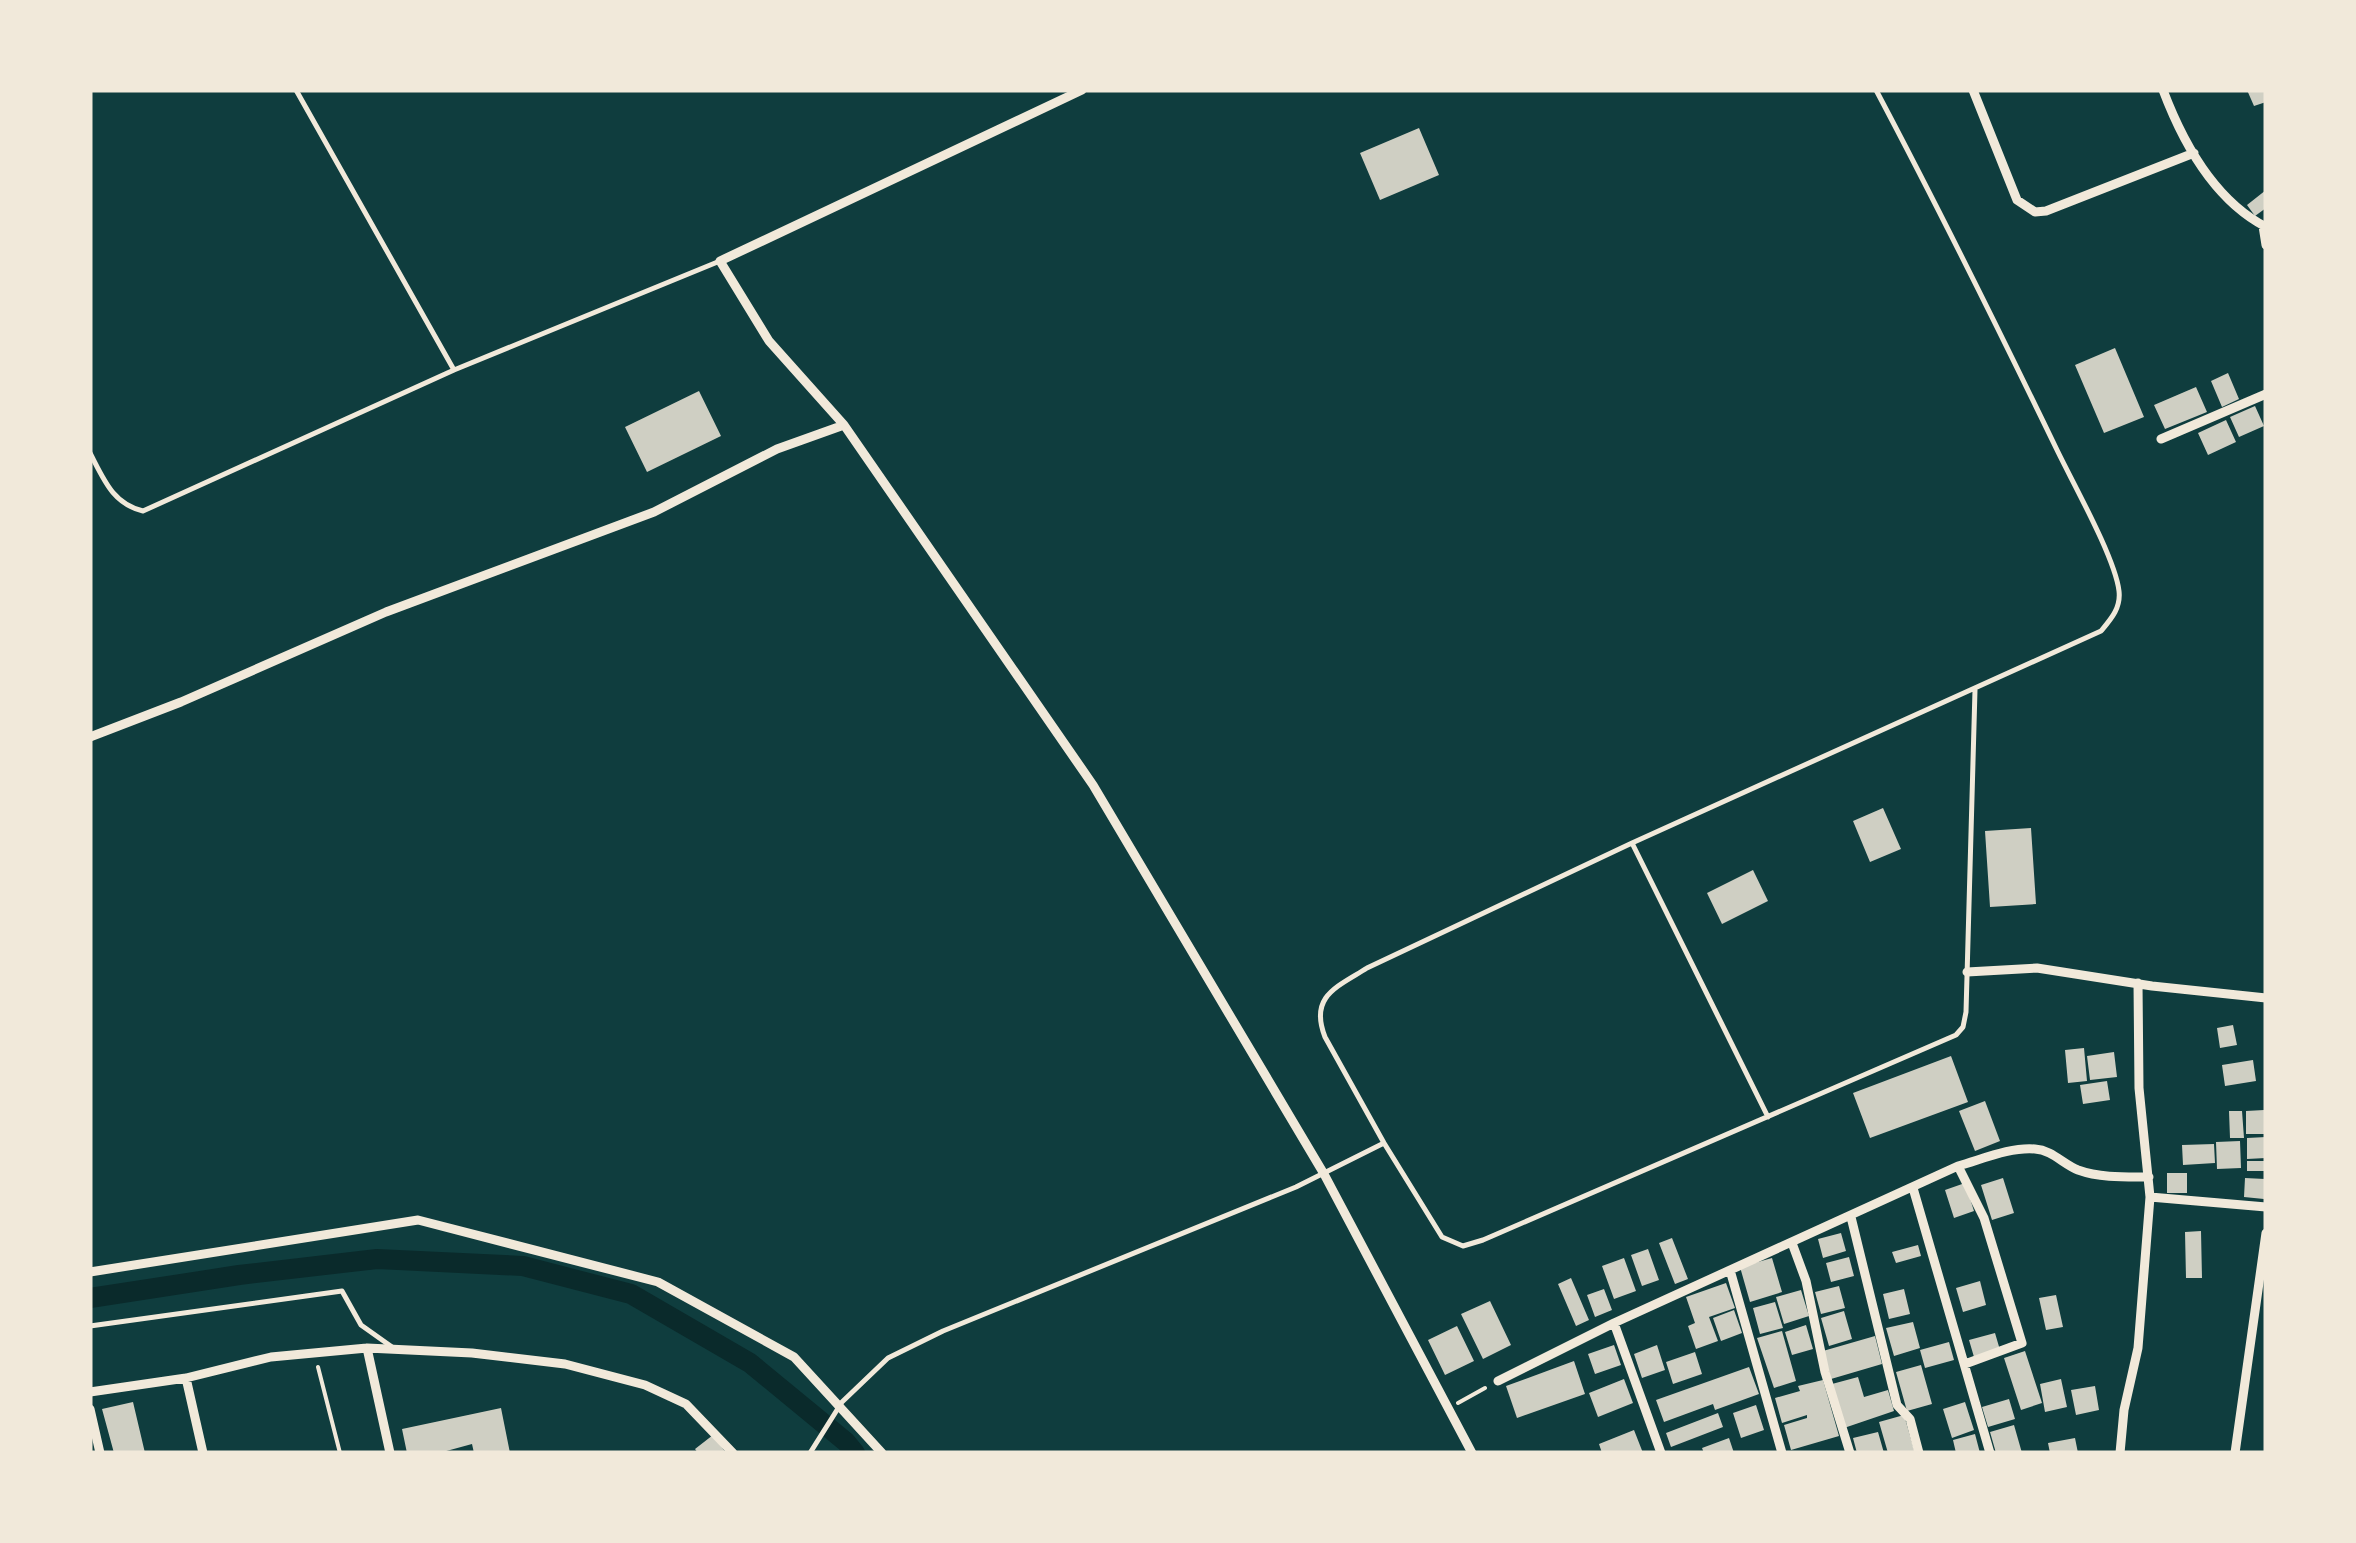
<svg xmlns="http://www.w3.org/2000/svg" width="2356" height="1543" font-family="Inter,sans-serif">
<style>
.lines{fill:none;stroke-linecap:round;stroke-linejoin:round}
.canal{stroke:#0a2a2b;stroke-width:20}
.building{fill:#cfcfc3}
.path{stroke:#f1e9da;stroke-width:4}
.service{stroke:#f1e9da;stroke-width:5}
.minor{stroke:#f1e9da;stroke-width:9}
</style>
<rect width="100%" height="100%" fill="#0f3d3e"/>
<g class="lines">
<path class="canal" d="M 90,1298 L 239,1275 L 377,1259 L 523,1266 L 631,1294 L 750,1363 L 846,1442 L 855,1453"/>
</g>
<path class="building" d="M 2247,90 L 2266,90 L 2266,102 L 2254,106 Z
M 1419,128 L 1439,175 L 1380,200 L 1360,153 Z
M 2266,190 L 2266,208 L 2255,216 L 2247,205 Z
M 2115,348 L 2144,417 L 2104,433 L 2075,365 Z
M 2228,373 L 2239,399 L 2222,407 L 2211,381 Z
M 2196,387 L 2207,412 L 2165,429 L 2154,405 Z
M 699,391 L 721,436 L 647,472 L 625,427 Z
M 2255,406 L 2264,426 L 2239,437 L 2230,417 Z
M 2226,420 L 2236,442 L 2208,455 L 2198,433 Z
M 1883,808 L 1901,849 L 1870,862 L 1853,821 Z
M 2031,828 L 2036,904 L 1990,907 L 1985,831 Z
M 1753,870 L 1768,901 L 1722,924 L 1707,893 Z
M 2233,1025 L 2237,1045 L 2220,1048 L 2217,1028 Z
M 2084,1048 L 2087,1081 L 2068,1083 L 2065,1050 Z
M 2114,1052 L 2117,1077 L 2090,1080 L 2087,1056 Z
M 1951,1056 L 1968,1102 L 1870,1138 L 1853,1093 Z
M 2253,1060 L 2256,1081 L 2225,1086 L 2222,1065 Z
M 2107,1081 L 2110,1100 L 2083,1104 L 2080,1085 Z
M 1985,1101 L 2000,1141 L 1975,1151 L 1959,1111 Z
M 2264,1110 L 2265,1134 L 2246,1134 L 2246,1111 Z
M 2229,1111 L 2242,1111 L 2244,1138 L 2230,1138 Z
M 2266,1137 L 2266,1158 L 2247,1159 L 2247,1138 Z
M 2240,1141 L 2241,1168 L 2217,1169 L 2216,1142 Z
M 2214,1144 L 2215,1163 L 2183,1165 L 2182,1145 Z
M 2247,1161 L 2266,1161 L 2266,1171 L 2247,1171 Z
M 2167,1173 L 2187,1173 L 2187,1193 L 2167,1193 Z
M 2003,1178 L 2014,1213 L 1992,1220 L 1981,1185 Z
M 2245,1178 L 2265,1179 L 2264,1199 L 2244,1197 Z
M 1965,1183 L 1974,1211 L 1954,1218 L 1945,1190 Z
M 2201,1231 L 2202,1278 L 2186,1278 L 2185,1232 Z
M 1841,1233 L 1846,1251 L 1823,1258 L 1818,1239 Z
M 1672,1238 L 1688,1279 L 1675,1284 L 1659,1243 Z
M 1918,1245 L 1921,1256 L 1896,1263 L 1892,1252 Z
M 1648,1249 L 1659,1280 L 1642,1286 L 1631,1255 Z
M 1849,1257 L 1854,1276 L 1831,1282 L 1826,1263 Z
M 1624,1258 L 1636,1291 L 1614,1299 L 1602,1266 Z
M 1772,1258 L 1782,1292 L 1750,1302 L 1740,1267 Z
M 1571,1278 L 1589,1320 L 1576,1326 L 1558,1284 Z
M 1980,1281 L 1986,1305 L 1963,1312 L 1956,1288 Z
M 1726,1283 L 1735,1308 L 1709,1317 L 1718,1341 L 1696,1349 L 1688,1326 L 1695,1323 L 1686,1297 Z
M 1839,1286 L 1845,1308 L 1821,1314 L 1815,1292 Z
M 1604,1289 L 1612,1310 L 1595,1317 L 1587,1295 Z
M 1904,1289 L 1910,1314 L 1889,1319 L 1883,1294 Z
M 1801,1290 L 1809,1316 L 1784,1324 L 1776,1297 Z
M 2056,1295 L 2063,1327 L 2046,1330 L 2039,1298 Z
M 1490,1301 L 1511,1345 L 1483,1359 L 1461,1314 Z
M 1775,1302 L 1783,1328 L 1760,1334 L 1753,1308 Z
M 1734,1310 L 1742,1333 L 1721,1341 L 1713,1318 Z
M 1844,1311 L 1852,1339 L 1829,1346 L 1821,1318 Z
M 1913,1322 L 1920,1348 L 1894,1356 L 1886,1328 Z
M 1806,1325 L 1813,1349 L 1792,1355 L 1785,1332 Z
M 1457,1326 L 1474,1361 L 1445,1375 L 1428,1340 Z
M 1782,1331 L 1796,1381 L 1774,1388 L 1757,1338 Z
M 1995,1333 L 2000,1350 L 1974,1357 L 1969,1340 Z
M 1875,1336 L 1882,1364 L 1831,1379 L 1823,1351 Z
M 1949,1342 L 1954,1360 L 1925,1368 L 1920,1350 Z
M 1614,1345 L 1621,1365 L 1595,1374 L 1588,1354 Z
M 1657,1345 L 1665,1370 L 1642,1378 L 1634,1354 Z
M 2025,1351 L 2042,1403 L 2021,1410 L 2004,1358 Z
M 1695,1352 L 1702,1374 L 1673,1384 L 1666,1362 Z
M 1574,1361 L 1585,1394 L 1517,1418 L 1506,1386 Z
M 1921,1365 L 1932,1404 L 1907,1411 L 1896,1372 Z
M 1749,1367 L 1759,1394 L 1715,1410 L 1713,1404 L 1664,1422 L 1656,1400 Z
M 1858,1377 L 1864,1397 L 1888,1390 L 1894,1411 L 1844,1428 L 1832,1384 Z
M 1624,1379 L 1633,1403 L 1598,1417 L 1589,1393 Z
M 2061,1379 L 2067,1407 L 2045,1412 L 2040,1384 Z
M 1823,1380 L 1839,1436 L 1791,1450 L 1784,1425 L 1807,1418 L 1807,1415 L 1782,1423 L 1775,1398 L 1800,1391 L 1798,1386 Z
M 2095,1386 L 2099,1410 L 2076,1415 L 2071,1390 Z
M 2009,1399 L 2015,1419 L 1988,1427 L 1982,1407 Z
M 133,1402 L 145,1453 L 114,1453 L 102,1409 Z
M 1965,1402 L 1974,1430 L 1952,1438 L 1943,1409 Z
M 1756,1405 L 1764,1430 L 1741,1438 L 1733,1413 Z
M 501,1408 L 510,1453 L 474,1453 L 472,1444 L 439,1453 L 407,1453 L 402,1429 Z
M 1718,1413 L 1723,1427 L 1671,1447 L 1666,1433 Z
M 1904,1415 L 1915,1453 L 1888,1453 L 1879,1422 Z
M 2014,1425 L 2022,1453 L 1996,1453 L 1990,1432 Z
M 1634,1430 L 1643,1453 L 1602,1453 L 1599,1444 Z
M 1878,1432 L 1884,1453 L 1857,1453 L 1853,1438 Z
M 1975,1434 L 1980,1453 L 1956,1453 L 1953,1440 Z
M 713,1435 L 726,1453 L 698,1453 L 695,1449 Z
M 1729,1438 L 1734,1453 L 1704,1453 L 1702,1448 Z
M 2075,1438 L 2078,1453 L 2050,1453 L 2048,1443 Z"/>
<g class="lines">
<path class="path" d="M 318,1367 L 340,1453
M 1458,1403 L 1485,1388"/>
<path class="service" d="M 296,90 L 454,370
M 1876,90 C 1939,209 1999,330 2058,452 C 2074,485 2115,558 2119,591 C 2121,608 2111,619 2101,631 L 1632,843 L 1367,968 C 1337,987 1309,996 1325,1037 L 1384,1143 L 1442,1237 L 1463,1246 L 1483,1240 L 1956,1035 L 1963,1027 L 1966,1012 L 1975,690
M 90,453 C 104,480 113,504 143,511 L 454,370 L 720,261
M 1632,843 L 1768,1117
M 90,1326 L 342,1291 L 361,1325 L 392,1347
M 810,1453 L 842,1402 L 888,1358 L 943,1331 L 1296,1187 L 1384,1143"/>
<path class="minor" d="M 1082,90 L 720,261 L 769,341 L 844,425 L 1093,785 L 1324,1174 L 1472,1453
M 1973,90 L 2017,200 L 2035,212 L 2046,211 L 2194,153
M 2163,90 C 2183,143 2214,200 2266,227
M 2263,226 L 2266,245
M 2161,439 L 2266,394
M 90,737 L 181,702 L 386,612 L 654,512 L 777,449 L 844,425
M 1967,972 L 2037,968 L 2152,986 L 2266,998
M 1958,1166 L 1984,1218 L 2022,1343 L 1965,1364
M 1913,1188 L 1990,1453
M 2150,1197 L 2266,1207
M 1851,1217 L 1897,1405 L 1910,1419 L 1919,1453
M 1792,1243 L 1806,1281 L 1825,1372 L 1850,1453
M 1730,1270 L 1782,1453
M 90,1272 L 418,1220 L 658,1282 L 794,1357 L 882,1453
M 1614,1323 L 1661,1453
M 367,1348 L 390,1453
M 186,1378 L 203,1453
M 1498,1381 L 1614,1323 L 1958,1166 C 1983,1159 2010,1147 2035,1149 C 2052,1150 2063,1164 2078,1170 C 2100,1178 2125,1177 2149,1177
M 90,1392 L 186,1378 L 271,1357 L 367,1348 L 472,1353 L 565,1364 L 645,1385 L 686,1404 L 733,1453
M 90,1409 L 100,1453
M 2120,1453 L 2124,1410 L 2138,1348 L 2150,1197 L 2139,1088 L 2138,983
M 2235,1453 L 2266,1233"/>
</g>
<rect width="2356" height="1543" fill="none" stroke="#f1e9da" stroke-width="185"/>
</svg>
